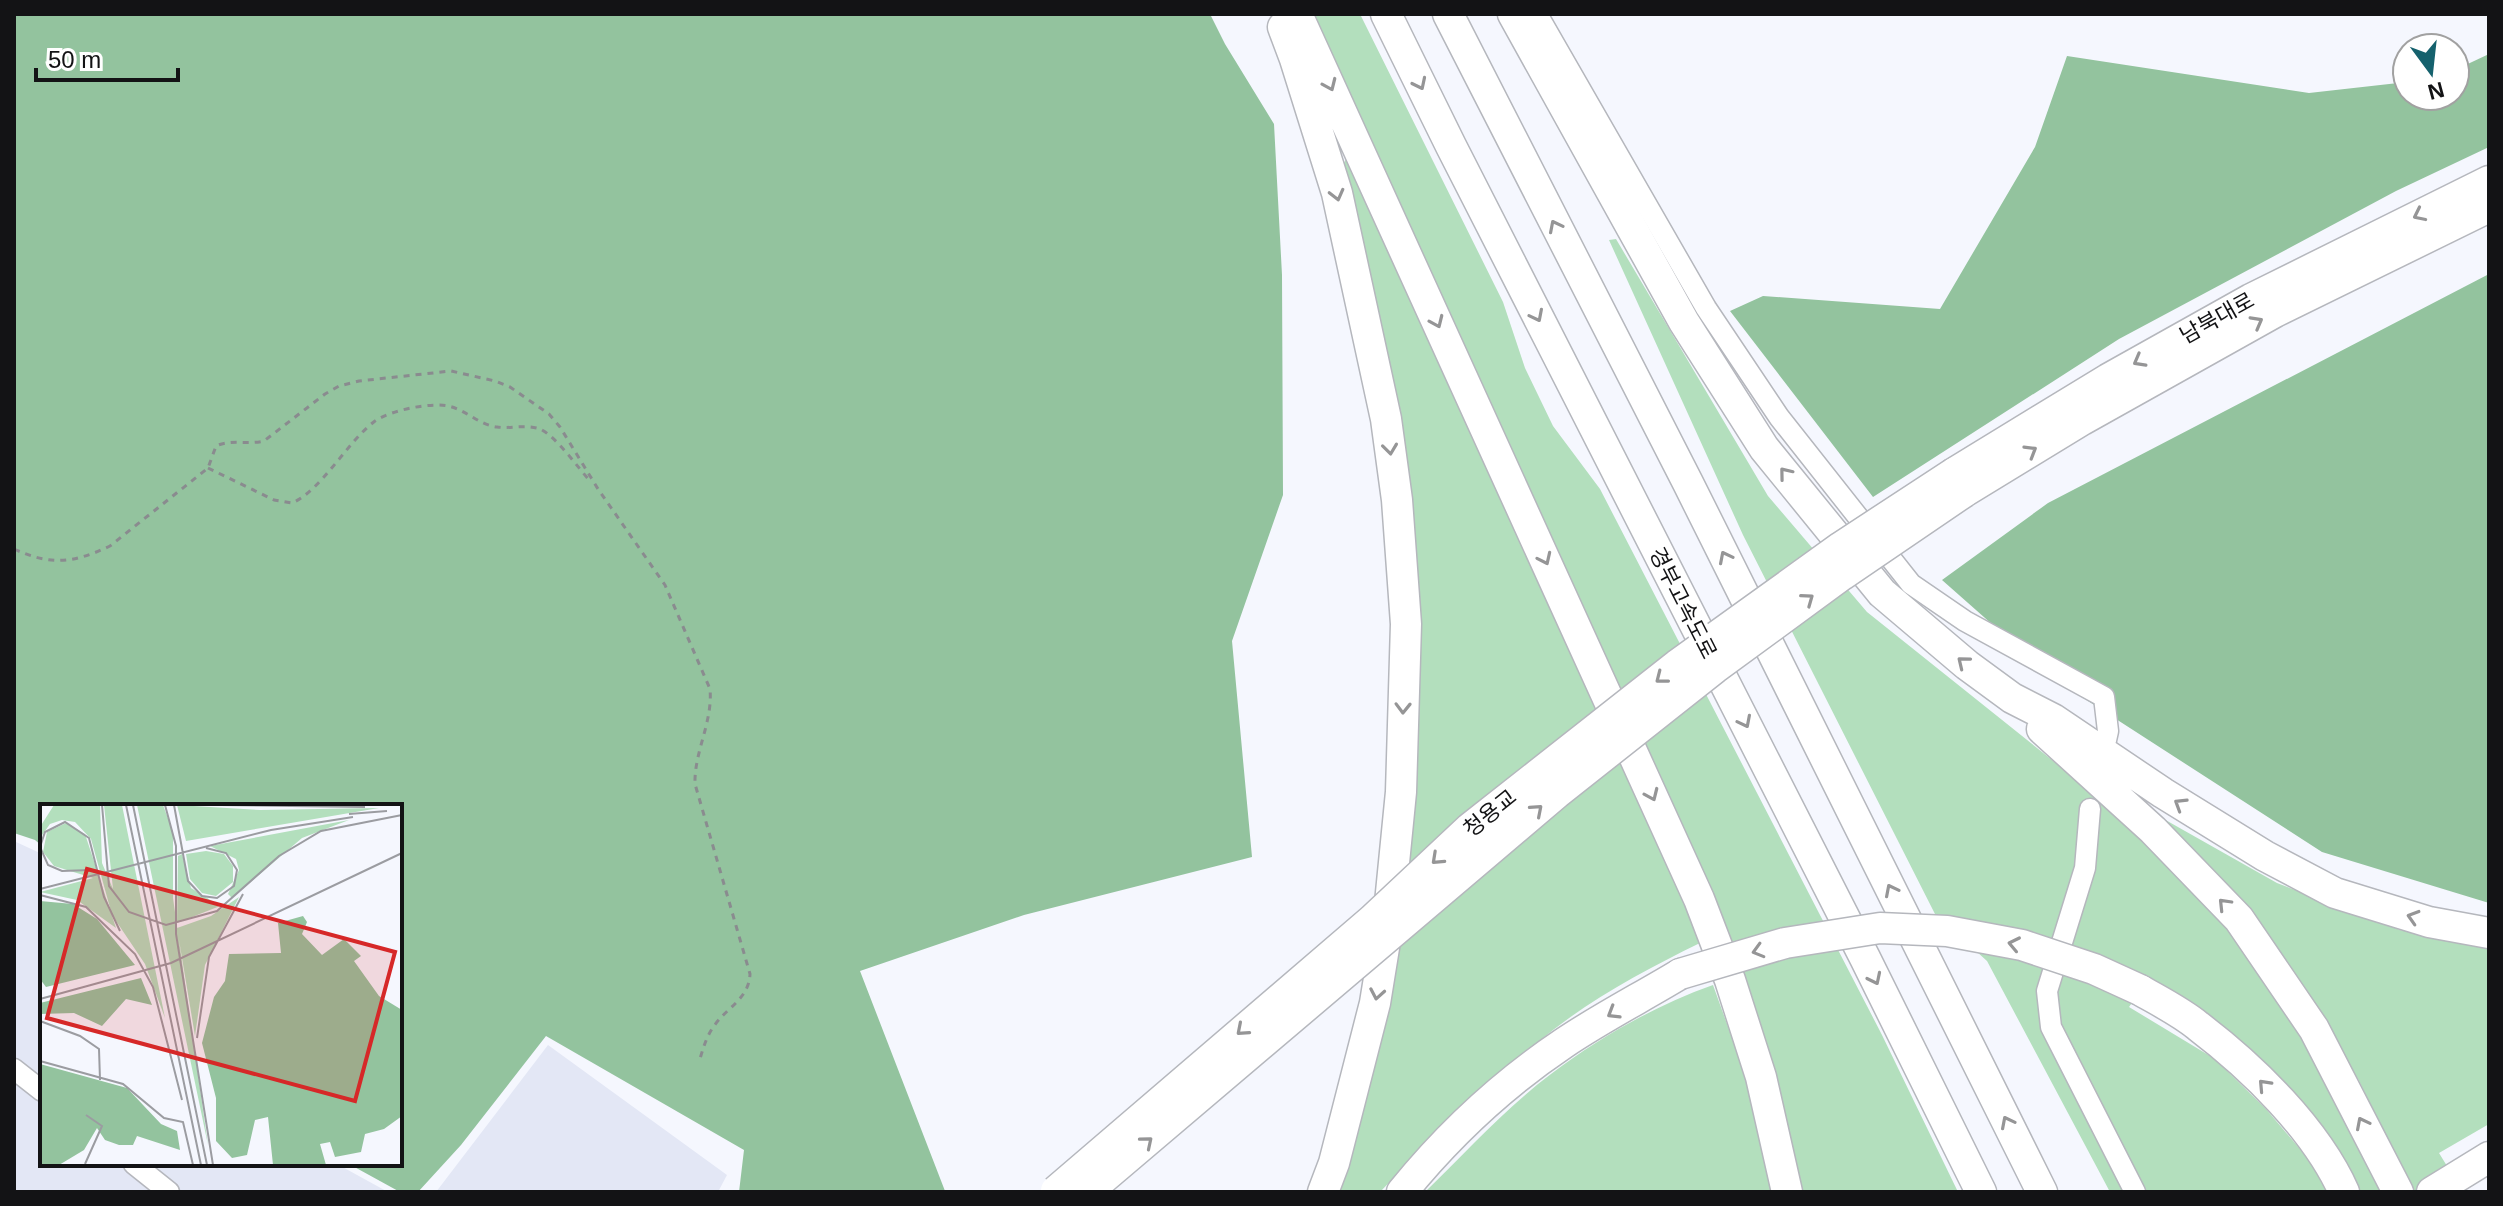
<svg xmlns="http://www.w3.org/2000/svg" width="2503" height="1206" font-family="Arial,'Noto Sans KR',sans-serif">
<style>
.built{fill:#e3e7f5}
.green{fill:#b3dfbd}
.forest{fill:#93c39e}
.lines{fill:none;stroke-linecap:round;stroke-linejoin:round}
.minor-casing{stroke:#b5b7bd;stroke-width:23}
.highway-casing{stroke:#b5b7bd;stroke-width:33}
.path{stroke:#8a8b8f;stroke-width:3;stroke-dasharray:6 6;stroke-linecap:butt}
.minor{stroke:#fff;stroke-width:20}
.highway{stroke:#fff;stroke-width:30}
.highway-bridge-casing{stroke:#b5b7bd;stroke-width:33;stroke-linecap:butt}
.highway-bridge{stroke:#fff;stroke-width:30}
.oneway{stroke:#959596}
.labels{text-anchor:middle;dominant-baseline:central;stroke-width:7;stroke-linejoin:round;paint-order:stroke}
.street-label{font-size:22px;fill:#131315;stroke:#fff}
.inset-road{fill:none;stroke:#9b9ca1;stroke-width:2}
.view{fill:#d62828;fill-opacity:0.15;stroke:#d62828;stroke-width:4}
.inset-edge{fill:none;stroke:#131315;stroke-width:4}
</style>
<rect width="100%" height="100%" fill="#f5f7fe"/>
<path class="built" d="M 14,841 L 42,854 L 42,1164 L 337,1164 L 388,1192 L 14,1192 Z
M 548,1045 L 727,1175 L 718,1192 L 436,1192 Z"/>
<path class="green" d="M 1312,14 L 1360,14 L 1503,302 L 1525,368 L 1553,426 L 1600,489 L 1882,1035 L 1958,1192 L 1800,1192 L 1763,1041 Z
M 1346,159 L 1352,164 L 1661,848 L 1700,943 C 1649,968 1598,995 1553,1030 C 1491,1079 1435,1135 1380,1192 L 1332,1192 L 1385,1018 L 1399,422 L 1370,271 L 1343,165 Z
M 1616,239 L 1768,496 L 1867,612 L 2082,784 L 2134,831 L 2214,911 L 2275,993 L 2323,1068 L 2385,1192 L 2358,1192 L 2148,981 L 2129,1007 L 2215,1059 L 2266,1109 L 2322,1175 L 2331,1192 L 2110,1192 L 1987,961 L 1935,914 L 1743,535 L 1609,240 Z
M 2162,818 L 2277,883 L 2400,930 L 2489,948 L 2489,1124 L 2439,1153 L 2463,1192 L 2414,1192 L 2358,1079 L 2257,921 Z
M 1713,985 L 1749,1085 L 1773,1192 L 1425,1192 C 1465,1153 1507,1107 1551,1074 C 1600,1037 1656,1005 1713,985 Z"/>
<path class="forest" d="M 14,14 L 1210,14 L 1225,44 L 1274,124 L 1282,275 L 1283,495 L 1232,641 L 1252,857 L 1024,915 L 860,971 L 945,1191 L 739,1192 L 744,1150 L 546,1036 L 461,1145 L 418,1192 L 400,1192 L 349,1164 L 400,1164 L 400,806 L 42,806 L 42,846 L 35,840 L 14,833 Z
M 2489,54 L 2489,147 L 2396,191 L 2119,339 L 1873,497 L 1730,311 L 1763,296 L 1940,309 L 2035,147 L 2067,56 L 2309,93 L 2407,82 L 2407,96 L 2455,96 L 2455,70 Z
M 2489,274 L 2489,903 L 2322,852 L 2054,679 L 1942,580 L 2048,503 Z"/>
<g class="lines">
<g class="minor-casing">
<path id="minor" d="M 1537,14 L 1706,308 L 1779,417 L 1911,584 L 1965,621 L 2104,697 L 2108,731 L 2106,740
M 2090,809 L 2085,868 L 2047,991 L 2051,1027 L 2135,1192
M 14,1069 L 42,1091
M 134,1164 L 169,1192"/>
</g>
<g class="highway-casing">
<path id="highway" d="M 1297,14 L 1699,899 L 1730,980 L 1761,1077 L 1787,1192
M 1386,14 L 1451,146 L 1865,958 L 1981,1192
M 1448,14 L 1688,483 L 2042,1192
M 1513,14 L 1684,322 L 1764,448 L 1882,593 L 1967,665 L 2012,698 L 2053,719 L 2163,793 L 2265,856 L 2335,893 L 2429,922 L 2489,933
M 1283,27 L 1295,59 L 1337,193 L 1386,419 L 1397,500 L 1406,624 L 1401,792 L 1388,923 L 1375,1003 L 1334,1163 L 1323,1192
M 1954,473 L 2108,379 L 2251,299 L 2489,181
M 1964,492 L 2082,420 L 2275,312 L 2489,207
M 2042,729 L 2153,830 L 2239,919 L 2314,1029 L 2398,1192
M 2140,990 C 2159,1001 2181,1012 2198,1026 C 2252,1067 2316,1129 2344,1192
M 1402,1192 C 1449,1134 1503,1084 1564,1043 C 1601,1018 1642,997 1680,974
M 2432,1192 L 2489,1157"/>
</g>
<path class="path" d="M 208,468 L 274,500 L 292,503 C 322,490 347,442 375,421 C 391,410 434,401 452,407 C 468,412 480,425 497,427 C 511,429 526,424 540,429 C 557,437 578,468 591,482
M 14,549 C 51,566 74,563 110,546 L 208,468 L 216,446 C 231,439 248,445 264,441 L 325,394 L 339,386 L 359,381 L 451,371 L 495,381 L 510,387 L 549,414 L 560,427 L 598,489 L 665,585 L 710,689 C 713,722 694,752 695,784 L 750,974 C 749,999 727,1007 714,1026 C 706,1037 703,1049 699,1062"/>
<use href="#minor" class="minor"/>
<use href="#highway" class="highway"/>
<g class="highway-bridge-casing">
<path id="highway-bridge" d="M 1680,974 L 1785,943 L 1880,928 L 1947,931 L 2022,945 L 2094,969 L 2140,990
M 1056,1191 L 1372,920 L 1470,828 L 1677,665 L 1841,547 L 1954,473
M 1087,1192 L 1557,793 L 1715,668 L 1842,575 L 1964,492"/>
</g>
<use href="#highway-bridge" class="highway-bridge"/>
</g>
<defs><path id="oneway-chevron" d="M-2-3.5L2.5 0L-2 3.5" fill="none" stroke-width="1.6" stroke-linecap="round" stroke-linejoin="round" transform="scale(2)"/></defs>
<g class="oneway">
<use href="#oneway-chevron" transform="translate(1420 84) rotate(64)"/>
<use href="#oneway-chevron" transform="translate(1330 85) rotate(66)"/>
<use href="#oneway-chevron" transform="translate(1337 195) rotate(76)"/>
<use href="#oneway-chevron" transform="translate(2419 215) rotate(154)"/>
<use href="#oneway-chevron" transform="translate(1555 226) rotate(-117)"/>
<use href="#oneway-chevron" transform="translate(1537 316) rotate(63)"/>
<use href="#oneway-chevron" transform="translate(1437 322) rotate(66)"/>
<use href="#oneway-chevron" transform="translate(2257 322) rotate(-29)"/>
<use href="#oneway-chevron" transform="translate(2139 361) rotate(151)"/>
<use href="#oneway-chevron" transform="translate(1390 449) rotate(83)"/>
<use href="#oneway-chevron" transform="translate(2031 451) rotate(-31)"/>
<use href="#oneway-chevron" transform="translate(1785 473) rotate(-129)"/>
<use href="#oneway-chevron" transform="translate(1725 557) rotate(-117)"/>
<use href="#oneway-chevron" transform="translate(1545 559) rotate(65)"/>
<use href="#oneway-chevron" transform="translate(1808 599) rotate(-36)"/>
<use href="#oneway-chevron" transform="translate(1963 662) rotate(-141)"/>
<use href="#oneway-chevron" transform="translate(1661 678) rotate(142)"/>
<use href="#oneway-chevron" transform="translate(1403 708) rotate(91)"/>
<use href="#oneway-chevron" transform="translate(1745 722) rotate(63)"/>
<use href="#oneway-chevron" transform="translate(1652 795) rotate(66)"/>
<use href="#oneway-chevron" transform="translate(2180 804) rotate(-148)"/>
<use href="#oneway-chevron" transform="translate(1537 810) rotate(-41)"/>
<use href="#oneway-chevron" transform="translate(1437 859) rotate(137)"/>
<use href="#oneway-chevron" transform="translate(1891 890) rotate(-117)"/>
<use href="#oneway-chevron" transform="translate(2224 904) rotate(-134)"/>
<use href="#oneway-chevron" transform="translate(2413 917) rotate(-163)"/>
<use href="#oneway-chevron" transform="translate(2014 944) rotate(-168)"/>
<use href="#oneway-chevron" transform="translate(1758 951) rotate(164)"/>
<use href="#oneway-chevron" transform="translate(1875 979) rotate(64)"/>
<use href="#oneway-chevron" transform="translate(1377 994) rotate(100)"/>
<use href="#oneway-chevron" transform="translate(1613 1013) rotate(149)"/>
<use href="#oneway-chevron" transform="translate(1242 1030) rotate(139)"/>
<use href="#oneway-chevron" transform="translate(2264 1085) rotate(-133)"/>
<use href="#oneway-chevron" transform="translate(2007 1122) rotate(-117)"/>
<use href="#oneway-chevron" transform="translate(2362 1123) rotate(-117)"/>
<use href="#oneway-chevron" transform="translate(1147 1142) rotate(-40)"/>
</g>
<g class="labels">
<g class="street-label">
<text transform="translate(2217 318) rotate(-29)">남북대로</text>
<text transform="translate(1683 603) rotate(63)">경부고속도로</text>
<text transform="translate(1490 813) rotate(-39)">청용교</text>
</g>
</g>
<g transform="translate(40 804)">
<rect width="362" height="362" fill="#f5f7fe"/>
<path d="M 14,1 L 60,1 L 62,59 L 73,85 L 64,1 L 82,1 L 125,214 L 105,160 L 72,111 L 51,35 L 35,18 L 22,16 L 10,20 L 0,34 L 0,23 ZM 97,1 L 123,1 L 133,28 L 133,94 L 168,341 ZM 137,1 L 220,6 L 339,4 L 146,37 ZM 309,16 L 262,34 L 192,94 L 188,90 L 199,66 L 196,55 L 170,42 ZM 26,19 L 45,30 L 76,124 L 37,96 L 0,88 L 53,74 L 14,62 L 3,48 L 7,28 ZM 166,47 L 184,50 L 193,62 L 193,78 L 176,92 L 162,89 L 150,75 L 146,50 ZM 142,50 L 151,84 L 180,102 L 137,119 L 138,52 ZM 199,93 L 165,161 L 155,232 L 137,124 L 171,112 Z" fill="#b3dfbd"/>
<path d="M 0,97 L 33,100 L 57,115 L 95,161 L 6,183 L 0,175 ZM 263,112 L 267,118 L 262,130 L 282,151 L 304,135 L 321,152 L 314,157 L 339,192 L 362,206 L 362,312 L 344,325 L 325,330 L 321,348 L 295,353 L 290,338 L 280,340 L 286,361 L 233,361 L 228,313 L 215,316 L 207,351 L 192,354 L 176,337 L 176,294 L 162,239 L 174,193 L 185,177 L 189,150 L 241,149 L 238,119 ZM 101,174 L 112,201 L 86,195 L 62,222 L 34,209 L 0,210 L 0,199 ZM 0,260 L 87,284 L 121,320 L 137,327 L 140,346 L 97,332 L 93,341 L 79,341 L 65,336 L 57,324 L 44,346 L 19,361 L 1,361 Z" fill="#93c39e"/>
<path class="inset-road" d="M 62,1 L 69,82 L 89,108 L 126,121 L 177,107 L 239,52 L 281,27 L 362,11M 86,1 L 161,361M 93,1 L 167,361M 125,1 L 136,42 L 136,130 L 173,361M 134,1 L 148,77 L 162,92 L 177,94 L 194,82 L 197,66 L 186,49 L 166,44M 181,1 L 325,3M 309,10 L 347,7M 50,66 L 22,67 L 8,61 L 0,43 L 5,28 L 25,18 L 49,34 L 64,93 L 80,127M 0,85 L 231,26 L 313,13M 0,91 L 46,103 L 95,150 L 113,183 L 142,296M 0,195 L 131,159 L 362,49M 0,217 L 40,232 L 59,245 L 60,276M 157,234 L 169,153 L 203,90M 0,257 L 83,280 L 124,314 L 143,318 L 153,361M 45,360 L 62,322 L 46,311"/>
<path class="view" d="M 47,65 L 355,148 L 315,297 L 7,214 Z"/>
<rect width="362" height="362" class="inset-edge"/>
</g>
<rect width="2503" height="1206" fill="none" stroke="#131315" stroke-width="32"/>
<g transform="translate(2431 72) rotate(165)"><circle r="38" fill="#ffffff" stroke="#a1a1a1" stroke-width="2"/>
<path d="M0-6L14 30L0 20L-14 30Z" fill="#15616d"/>
<text y="-12" font-size="22" font-weight="bold" text-anchor="middle" fill="#131315">N</text>
</g>
<path d="M36 68v12h142v-12" fill="none" stroke="#131315" stroke-width="4"/>
<text x="48" y="68" font-size="24" fill="#131315" stroke="#ffffff" stroke-width="6" paint-order="stroke">50 m</text>
</svg>
